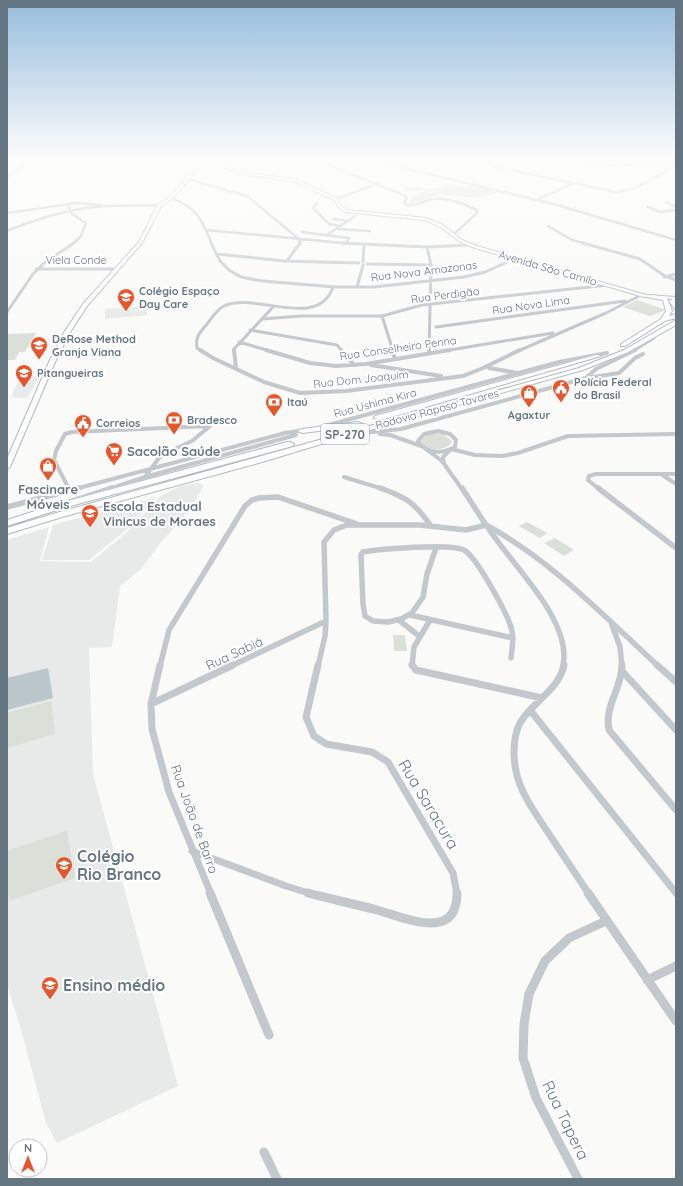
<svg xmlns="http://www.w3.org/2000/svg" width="683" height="1186" font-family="Quicksand,sans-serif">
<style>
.built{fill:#e8e9e9}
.green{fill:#dadfd7}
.water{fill:#bbc7cb}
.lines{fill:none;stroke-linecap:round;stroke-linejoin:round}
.secondary-casing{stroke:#b3babf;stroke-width:2}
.motorway-casing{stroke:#b4b9bd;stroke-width:2}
.minor-far5{stroke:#c3c8cc;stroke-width:2.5}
.minor-far4{stroke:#c3c8cc;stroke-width:3}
.minor-far3{stroke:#c3c8cc;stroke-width:4}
.minor-far2{stroke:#c3c8cc;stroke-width:5.5}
.minor-far1{stroke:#c3c8cc;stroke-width:7}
.minor{stroke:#c3c8cc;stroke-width:9}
.secondary{fill:#fff;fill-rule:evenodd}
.motorway{fill:#fff;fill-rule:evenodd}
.labels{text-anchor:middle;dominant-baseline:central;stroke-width:4;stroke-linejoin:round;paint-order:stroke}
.far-street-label{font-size:11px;fill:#657683;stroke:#fff}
.far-poi-label{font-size:11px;font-weight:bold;fill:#657683;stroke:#fff;text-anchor:start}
.shield{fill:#fff;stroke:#939fa8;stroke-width:1}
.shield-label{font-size:12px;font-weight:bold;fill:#657683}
.poi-label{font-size:13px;font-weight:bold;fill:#657683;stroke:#fff;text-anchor:start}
.street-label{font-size:13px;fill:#657683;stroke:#fff}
.near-street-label{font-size:16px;fill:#657683;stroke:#fff}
.near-poi-label{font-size:16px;font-weight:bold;fill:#657683;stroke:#fff;text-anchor:start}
</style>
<rect width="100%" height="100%" fill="#fafaf8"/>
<path class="built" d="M 147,306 L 147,315 L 105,319 L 105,309 Z
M 21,376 L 35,376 L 38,379 L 27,398 L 11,397 Z
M 198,483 L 204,486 L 191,508 L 158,546 L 141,569 L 120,586 L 112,647 L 89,648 L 93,774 L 178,1086 L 57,1143 L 46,1123 L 22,1033 L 7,985 L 7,540 L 49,527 L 40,561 L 91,562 L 126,533 L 161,496 L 180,486 Z
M 157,497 L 125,531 L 89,560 L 42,560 L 53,525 Z"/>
<path class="green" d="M 580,160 L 652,160 L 656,163 L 619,165 L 580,163 Z
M 453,184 L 480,188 L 498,193 L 476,198 L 439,194 L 430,198 L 408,204 L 411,198 L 425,191 L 419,190 L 414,192 L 402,189 L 417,186 L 430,189 Z
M 637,300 L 666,310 L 650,316 L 623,307 Z
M 36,333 L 25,352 L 19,352 L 15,360 L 7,360 L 7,334 Z
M 434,433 L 443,434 L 452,441 L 451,443 C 444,452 425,451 421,440 L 425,435 Z
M 527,522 L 547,533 L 540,538 L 519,526 Z
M 555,538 L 574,550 L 564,556 L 544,543 Z
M 393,635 L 405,635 L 407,651 L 394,651 Z
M 51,701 L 55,734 L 7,748 L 7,713 Z
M 67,831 L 75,878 L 9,901 L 7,884 L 7,851 Z"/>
<path class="water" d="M 48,668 L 53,698 L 7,710 L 7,678 Z"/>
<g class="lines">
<g class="secondary-casing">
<path id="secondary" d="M 202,160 L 206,160 L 172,199 L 161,206 L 142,243 L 87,306 L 71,331 L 55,362 L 10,467 L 7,469 L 7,459 L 49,362 L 65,331 L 83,304 L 139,242 L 158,204 L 170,197 Z
M 208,160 L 213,160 L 241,172 L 295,179 L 336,198 L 342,207 L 347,210 L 426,218 L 443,225 L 462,240 L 477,246 L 646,295 L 676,297 L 676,299 L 644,297 L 475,248 L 460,242 L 441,227 L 424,220 L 345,212 L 340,209 L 334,200 L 293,181 L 240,174 Z"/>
</g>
<g class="motorway-casing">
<path id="motorway" d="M 653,295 L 667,298 L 672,311 L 669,316 L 676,314 L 676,318 L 665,321 L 625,346 L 621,346 L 621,344 L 661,319 L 666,311 L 663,300 L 651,298 L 651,296 Z
M 676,297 L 676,309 L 674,308 L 669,301 Z
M 676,320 L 676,325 L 628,352 L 583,370 L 348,436 L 262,462 L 62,517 L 7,534 L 7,528 L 56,513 L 579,368 L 624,350 Z
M 596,355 L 601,356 L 381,420 L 378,420 L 374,418 L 375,416 Z
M 358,422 L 362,424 L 361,426 L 302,433 L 298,431 L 302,429 Z
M 287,442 L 290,442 L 294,444 L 293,446 L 63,508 L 7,526 L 7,520 L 57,504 Z"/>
</g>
<path class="minor-far5" d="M 316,160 L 401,194 L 407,198 L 404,203 L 406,205 C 417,207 424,200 434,199 C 448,197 464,204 477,210 L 477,213 L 453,235
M 371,160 L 557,205 L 676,240
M 489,160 L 487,163 L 496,167 L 616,192 L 633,189 L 676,166
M 556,160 L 601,166 L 676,164
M 7,177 L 32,160
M 188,179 L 247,196 L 299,239 L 300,244
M 171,198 C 198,208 201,219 212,244
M 335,199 L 376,184
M 538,199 L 574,183
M 666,202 L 676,207
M 317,203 L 313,208 L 329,224 L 341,226
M 68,205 L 71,213 L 86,223 L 81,236 L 73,244
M 648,207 L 660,212 L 676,210
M 7,213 L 77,203 L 102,205
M 334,219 L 348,221
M 548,226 L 572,240 L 586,244
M 337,229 L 370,231
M 206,230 L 353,244
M 7,231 C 39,218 72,208 106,206 C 124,205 141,206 159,205
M 302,232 L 349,238 L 346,244
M 327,235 L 355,216"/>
<path class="minor-far4" d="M 211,243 L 220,261 L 229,270 L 241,277 L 262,281 L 335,287 L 374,287 L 464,277 L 485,272 L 514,259
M 342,243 L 427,247 L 470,245
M 583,243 L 640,259 L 665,276 L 676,280
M 427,247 L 431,265 L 429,351
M 217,254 L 284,261 L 359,263
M 287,261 L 300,243
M 363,262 L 364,245
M 367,264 L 431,265
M 36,269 L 116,269
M 664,277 L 676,274
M 357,287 L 363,265
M 7,312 L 33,274 L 44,263 L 74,243
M 382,316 L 393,351
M 262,319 L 301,316 L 382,316 L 422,305 L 608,285
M 436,327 L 625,301
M 250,330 L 337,345 L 342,351
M 239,342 L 270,351
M 202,351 L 197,348 C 195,337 200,332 207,324 C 212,318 216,310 224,306 C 254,291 318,331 333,287
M 234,351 L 234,349 L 274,306
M 444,351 L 553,333
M 518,351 L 606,313 L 643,294
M 633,351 L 654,338 L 655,335"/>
<path class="minor-far3" d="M 200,350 L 213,358 L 264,382 L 300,393 L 346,391 L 463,376 L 483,368 L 520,350
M 234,350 L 236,368
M 266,350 L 310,363 L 336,366 L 366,364 L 450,350
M 341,350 L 354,365
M 392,350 L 395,359
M 429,353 L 429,350
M 371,365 L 441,376
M 489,368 L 518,373
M 587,378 L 619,373 L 635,358 L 643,354
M 314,429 L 559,362 L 607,353
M 438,431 L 450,434 L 456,440 L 455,447 C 442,454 427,454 418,441 L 424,434 Z
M 352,434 L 401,429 L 586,378 L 596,369 L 635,350
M 380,434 L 390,435 L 421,446
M 423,447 L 442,461 L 462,489
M 444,464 L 443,457 L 451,449 L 475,455 L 502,456 L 518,453 L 568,436 L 676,434
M 661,474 L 676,484
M 145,477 L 296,435
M 344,477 L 383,489
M 69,489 L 54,460 L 56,451 L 65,434 L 72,432 L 210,426
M 75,489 L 285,433 L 305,430
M 109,489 L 145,477 L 159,458 L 168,452 L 192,441 L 210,426
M 599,489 L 588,480 L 589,476 L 596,474 L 676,474"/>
<path class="minor-far2" d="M 69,488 L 70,490
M 380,488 C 406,497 415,503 431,526
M 462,488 C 473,505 484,523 496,539 C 519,572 572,623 563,666
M 598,488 L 676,548
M 69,502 L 112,488
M 7,507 L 79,488
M 436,548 L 427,574 L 423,597 L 412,613 L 401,619 L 388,622 L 373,621 L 365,616 L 363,604 L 361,555 L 363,552 C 380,549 450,543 464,550 C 476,556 509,616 512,631 C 514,640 512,649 511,658
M 410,615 L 513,638
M 400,621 L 419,636
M 612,625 L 620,647 L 622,666
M 160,666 L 169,630 L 245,506 L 252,500 L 259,498 L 278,497 L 357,524
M 231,666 L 326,621
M 318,666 L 325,636 L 326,621 L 324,542 L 334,530 L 347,525 L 420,525 L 466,530 L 486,525 C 551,560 604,616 658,666
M 412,666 L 414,647 L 430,620"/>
<path class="minor-far1" d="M 160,665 L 151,704 L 152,729 L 169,792 L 211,894
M 318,665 L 306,717 L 314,736 L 326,744 L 372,752 L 388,762 L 453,873 L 457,894
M 412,665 L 416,670 L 542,698
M 564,665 C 559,690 532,702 520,723 C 515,732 514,743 514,753 C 514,788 535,812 553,840 C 565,858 577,876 589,894
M 622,665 C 622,688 604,706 609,730 L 676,810
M 657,665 L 676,682
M 622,671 L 676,730
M 151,704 L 233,665
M 530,710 L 676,893
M 192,851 L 286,886 L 312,894"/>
<path class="minor" d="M 210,893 L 269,1035
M 308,893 C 331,899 354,904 377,910 C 395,915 425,928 443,921 C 455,916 457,904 457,893
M 588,893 L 676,1021
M 647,980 L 676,966
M 264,1152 L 277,1179
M 578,1179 L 536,1098 L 523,1058 L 524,1024 L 529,994 L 545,961 L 569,938 L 606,921"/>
<use href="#secondary" class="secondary"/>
<use href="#motorway" class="motorway"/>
</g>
<linearGradient id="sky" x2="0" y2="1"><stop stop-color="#96bcdc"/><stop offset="0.49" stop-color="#fdfdfc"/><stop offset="1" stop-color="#fdfdfc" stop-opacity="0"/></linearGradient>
<rect width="683" height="326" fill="url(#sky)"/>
<defs>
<g id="school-pin" transform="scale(0.9)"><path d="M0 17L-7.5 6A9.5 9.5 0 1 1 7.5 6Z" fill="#e4572e" stroke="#fff"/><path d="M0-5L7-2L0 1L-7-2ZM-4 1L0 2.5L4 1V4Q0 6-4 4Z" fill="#fff"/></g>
<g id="university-pin" transform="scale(0.9)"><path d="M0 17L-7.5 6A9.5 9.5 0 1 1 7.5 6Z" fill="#e4572e" stroke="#fff"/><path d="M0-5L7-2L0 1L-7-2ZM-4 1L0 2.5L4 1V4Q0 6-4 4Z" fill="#fff"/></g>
<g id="civic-pin" transform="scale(0.9)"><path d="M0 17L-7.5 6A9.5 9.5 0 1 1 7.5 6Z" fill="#e4572e" stroke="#fff"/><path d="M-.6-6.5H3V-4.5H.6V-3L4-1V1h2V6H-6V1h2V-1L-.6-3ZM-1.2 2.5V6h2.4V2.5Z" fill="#fff"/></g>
<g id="shop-pin" transform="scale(0.9)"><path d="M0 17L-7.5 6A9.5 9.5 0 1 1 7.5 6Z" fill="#e4572e" stroke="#fff"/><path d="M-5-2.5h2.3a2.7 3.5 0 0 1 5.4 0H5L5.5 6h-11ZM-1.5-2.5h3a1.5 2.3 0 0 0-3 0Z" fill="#fff"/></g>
<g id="bank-pin" transform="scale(0.9)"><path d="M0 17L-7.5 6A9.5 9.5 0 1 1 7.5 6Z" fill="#e4572e" stroke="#fff"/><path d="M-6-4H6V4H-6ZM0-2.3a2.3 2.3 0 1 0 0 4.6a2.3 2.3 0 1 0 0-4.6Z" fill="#fff"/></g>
<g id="supermarket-pin" transform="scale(0.9)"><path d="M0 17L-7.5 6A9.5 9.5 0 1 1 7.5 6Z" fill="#e4572e" stroke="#fff"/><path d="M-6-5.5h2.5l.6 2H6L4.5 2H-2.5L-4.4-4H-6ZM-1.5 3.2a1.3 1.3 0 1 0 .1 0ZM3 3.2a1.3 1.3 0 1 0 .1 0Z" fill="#fff"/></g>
</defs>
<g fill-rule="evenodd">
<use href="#school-pin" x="126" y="297"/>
<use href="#university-pin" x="39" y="345"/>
<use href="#school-pin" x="24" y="373"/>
<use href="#civic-pin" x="561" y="388"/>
<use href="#shop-pin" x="529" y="393"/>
<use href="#bank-pin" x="274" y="402"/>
<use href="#bank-pin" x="174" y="420"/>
<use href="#civic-pin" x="83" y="423"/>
<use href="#supermarket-pin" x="114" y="451"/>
<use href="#shop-pin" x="48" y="466"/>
<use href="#school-pin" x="90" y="513"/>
<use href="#school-pin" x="64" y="865"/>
<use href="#school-pin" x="50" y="985"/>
</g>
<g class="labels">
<g class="far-street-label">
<text x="76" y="260">Viela Conde</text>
<text transform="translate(548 268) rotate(16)">Avenida São Camilo</text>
<text transform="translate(424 271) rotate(-7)">Rua Nova Amazonas</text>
<text transform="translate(445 295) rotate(-7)">Rua Perdigão</text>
<text transform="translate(531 305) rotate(-8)">Rua Nova Lima</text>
<text transform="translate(398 348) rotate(-8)">Rua Conselheiro Penna</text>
<text transform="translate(361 379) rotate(-6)">Rua Dom Joaquim</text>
<text transform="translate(375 403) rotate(-15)">Rua Ushima Kira</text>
<text transform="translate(437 409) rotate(-15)">Rodovia Raposo Tavares</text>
</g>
<g class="far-poi-label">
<text x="139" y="291">Colégio Espaço<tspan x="139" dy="13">Day Care</tspan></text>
<text x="52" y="339">DeRose Method<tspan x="52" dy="13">Granja Viana</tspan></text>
<text x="37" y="373">Pitangueiras</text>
<text x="574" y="382">Polícia Federal<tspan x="574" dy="13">do Brasil</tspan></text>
<text x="287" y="402">Itaú</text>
<text x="529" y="415" text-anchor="middle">Agaxtur</text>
<text x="187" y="420">Bradesco</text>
<text x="96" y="423">Correios</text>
</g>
<rect class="shield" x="321" y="424" width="48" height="20" rx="3"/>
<g class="shield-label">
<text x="345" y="434">SP-270</text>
</g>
<g class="poi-label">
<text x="127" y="451">Sacolão Saúde</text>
<text x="48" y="489" text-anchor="middle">Fascinare<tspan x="48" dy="15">Móveis</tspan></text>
<text x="103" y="506">Escola Estadual<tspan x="103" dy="15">Vinicus de Moraes</tspan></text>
</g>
<g class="street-label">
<text transform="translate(234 653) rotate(-25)">Rua Sabiá</text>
<text transform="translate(195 819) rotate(70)">Rua João de Barro</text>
</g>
<g class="near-street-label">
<text transform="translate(429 804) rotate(59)">Rua Saracura</text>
<text transform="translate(566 1120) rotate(64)">Rua Tapera</text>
</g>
<g class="near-poi-label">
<text x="77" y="856">Colégio<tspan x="77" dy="18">Rio Branco</tspan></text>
<text x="63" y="985">Ensino médio</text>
</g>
</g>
<rect width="683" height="1186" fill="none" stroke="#657683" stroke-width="16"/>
<g transform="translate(28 1158)"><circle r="19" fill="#ffffff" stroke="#c1c8cd"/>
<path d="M0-3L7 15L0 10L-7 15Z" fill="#e4572e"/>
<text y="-6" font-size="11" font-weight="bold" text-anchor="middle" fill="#657683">N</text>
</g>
</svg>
